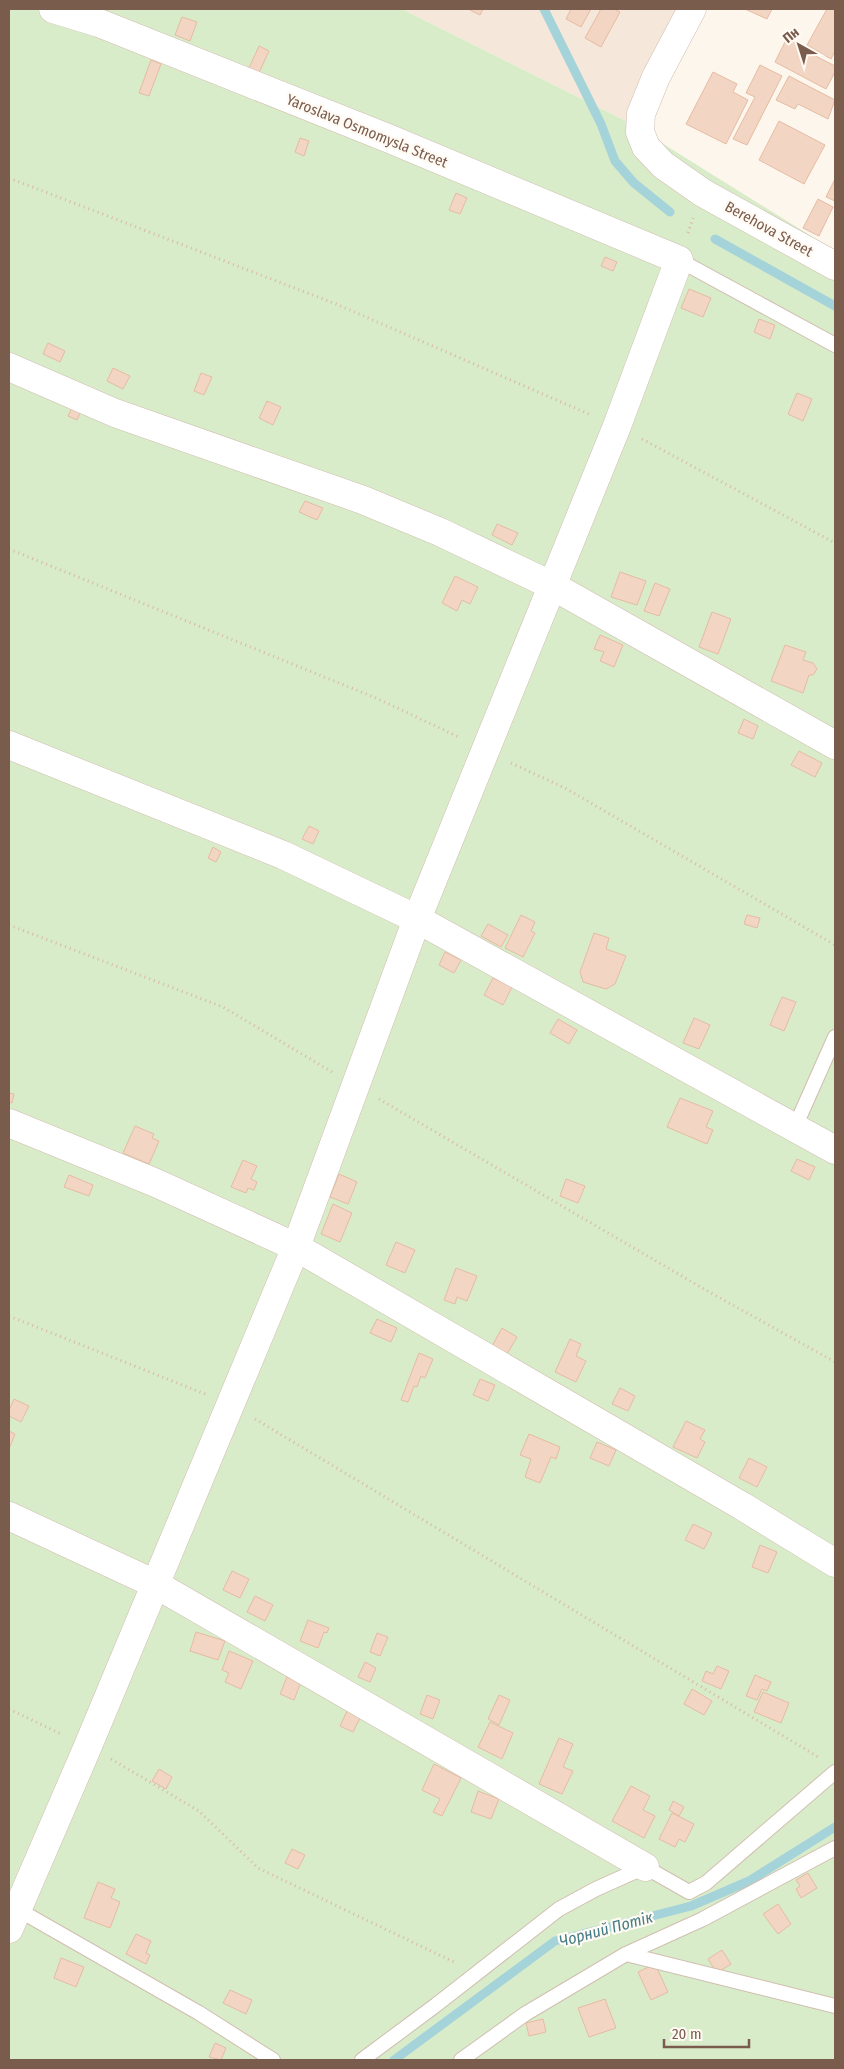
<svg xmlns="http://www.w3.org/2000/svg" width="844" height="2069" font-family="'Fira Sans Condensed',sans-serif">
<style>
.residential{fill:#f5e8da}
.green{fill:#d8ecc9}
.lines{fill:none;stroke-linecap:round;stroke-linejoin:round}
.stream{stroke:#a5d3da;stroke-width:9}
.building{fill:#f3d5c3;stroke:#e6bba3}
.service-casing{stroke:#d1beb0;stroke-width:16}
.minor-casing{stroke:#d1beb0;stroke-width:29}
.path{stroke:#d9b8a5;stroke-width:3;stroke-dasharray:1 4;stroke-linecap:butt}
.service{stroke:#fff;stroke-width:14}
.minor{stroke:#fff;stroke-width:28}
.labels{text-anchor:middle;dominant-baseline:central;stroke-width:4.5;stroke-linejoin:round;paint-order:stroke}
.street-label{font-size:15px;fill:#7a5c4d;stroke:#fffaf3}
.water-label{font-size:16px;font-style:italic;fill:#437c86;stroke:#fffaf3}
</style>
<rect width="100%" height="100%" fill="#fdf6ec"/>
<path class="residential" d="M 402,9 L 679,9 L 628,122 Z"/>
<path class="green" d="M 9,9 L 402,9 L 628,122 L 835,251 L 835,2060 L 9,2060 Z"/>
<g class="lines">
<path class="stream" d="M 544,9 L 601,124 L 615,161 L 634,183 L 670,212
M 715,239 L 835,306
M 394,2060 L 555,1941 L 691,1906 L 749,1881 L 835,1827"/>
</g>
<path class="building" d="M 470,9 L 483,9 L 480,15 L 470,10 Z
M 571,9 L 591,9 L 581,27 L 566,19 Z
M 601,9 L 614,9 L 620,12 L 601,47 L 585,38 Z
M 745,9 L 772,9 L 767,19 Z
M 827,9 L 835,9 L 835,51 L 831,59 L 807,45 Z
M 182,17 L 197,22 L 190,41 L 175,35 Z
M 788,36 L 800,43 L 798,47 L 835,66 L 835,72 L 826,89 L 775,62 Z
M 259,46 L 269,51 L 259,73 L 249,68 Z
M 151,60 L 161,64 L 149,96 L 139,93 Z
M 760,65 L 782,76 L 747,145 L 733,139 L 755,97 L 746,93 Z
M 713,72 L 737,84 L 733,92 L 748,100 L 726,144 L 686,124 Z
M 789,76 L 835,100 L 828,119 L 798,104 L 795,109 L 776,100 Z
M 779,121 L 825,145 L 804,184 L 759,160 Z
M 300,138 L 309,141 L 304,156 L 295,152 Z
M 835,179 L 835,201 L 826,197 Z
M 456,193 L 467,198 L 460,214 L 449,210 Z
M 818,199 L 833,207 L 819,236 L 803,228 Z
M 605,257 L 617,262 L 613,271 L 601,266 Z
M 689,289 L 711,298 L 703,317 L 681,308 Z
M 759,319 L 775,325 L 770,339 L 754,332 Z
M 48,343 L 65,351 L 60,362 L 43,354 Z
M 113,368 L 130,376 L 123,389 L 107,381 Z
M 201,373 L 212,377 L 204,395 L 194,391 Z
M 797,393 L 812,399 L 803,421 L 788,414 Z
M 267,401 L 281,407 L 273,425 L 259,418 Z
M 74,403 L 83,407 L 77,420 L 68,416 Z
M 305,501 L 323,508 L 317,520 L 299,512 Z
M 497,524 L 518,533 L 512,545 L 492,535 Z
M 620,572 L 646,581 L 637,605 L 611,597 Z
M 455,576 L 478,587 L 470,604 L 462,600 L 457,611 L 442,603 Z
M 655,583 L 670,589 L 659,616 L 644,611 Z
M 712,612 L 731,619 L 718,654 L 699,647 Z
M 600,635 L 623,645 L 614,667 L 600,661 L 604,652 L 594,649 Z
M 785,645 L 806,652 L 803,660 L 813,663 L 817,669 L 813,675 L 809,675 L 803,693 L 771,681 Z
M 744,719 L 758,726 L 753,739 L 738,733 Z
M 799,751 L 822,763 L 815,777 L 791,765 Z
M 309,826 L 319,831 L 313,844 L 302,839 Z
M 213,847 L 221,852 L 216,862 L 208,858 Z
M 521,915 L 535,922 L 531,931 L 535,933 L 523,957 L 505,948 Z
M 747,915 L 760,918 L 757,928 L 744,924 Z
M 488,924 L 508,935 L 501,947 L 481,936 Z
M 594,933 L 609,938 L 606,949 L 626,956 L 615,984 L 606,989 L 583,982 L 580,972 Z
M 445,952 L 461,960 L 454,973 L 439,965 Z
M 493,978 L 512,987 L 503,1005 L 484,995 Z
M 782,997 L 796,1002 L 784,1031 L 770,1025 Z
M 694,1018 L 710,1025 L 699,1049 L 683,1043 Z
M 558,1019 L 577,1030 L 569,1044 L 550,1033 Z
M 9,1093 L 14,1094 L 12,1103 L 9,1102 Z
M 680,1098 L 713,1111 L 706,1127 L 713,1130 L 707,1144 L 667,1127 Z
M 135,1126 L 154,1134 L 152,1138 L 159,1141 L 149,1164 L 123,1153 Z
M 797,1159 L 815,1167 L 809,1180 L 791,1171 Z
M 243,1160 L 257,1166 L 251,1179 L 257,1182 L 254,1190 L 248,1188 L 246,1193 L 231,1187 Z
M 339,1174 L 357,1182 L 348,1204 L 330,1197 Z
M 69,1175 L 93,1185 L 89,1196 L 64,1187 Z
M 566,1179 L 585,1186 L 578,1203 L 560,1196 Z
M 333,1204 L 352,1213 L 340,1242 L 321,1234 Z
M 396,1242 L 415,1250 L 405,1273 L 386,1265 Z
M 456,1268 L 477,1276 L 467,1301 L 457,1297 L 455,1304 L 444,1300 Z
M 377,1319 L 397,1328 L 391,1342 L 370,1333 Z
M 502,1328 L 517,1337 L 506,1356 L 491,1348 Z
M 570,1339 L 581,1344 L 576,1356 L 586,1361 L 576,1382 L 555,1372 Z
M 419,1353 L 433,1359 L 425,1378 L 421,1376 L 417,1387 L 414,1386 L 408,1402 L 401,1400 Z
M 480,1379 L 495,1385 L 488,1401 L 473,1395 Z
M 620,1388 L 635,1396 L 628,1411 L 612,1404 Z
M 14,1399 L 29,1406 L 21,1422 L 9,1416 L 9,1410 Z
M 686,1421 L 705,1430 L 700,1439 L 705,1442 L 697,1458 L 673,1447 Z
M 9,1431 L 15,1434 L 9,1449 Z
M 529,1434 L 560,1447 L 556,1459 L 551,1457 L 540,1483 L 525,1477 L 531,1459 L 520,1455 Z
M 597,1442 L 616,1450 L 609,1466 L 590,1458 Z
M 749,1458 L 767,1467 L 757,1487 L 739,1478 Z
M 693,1524 L 712,1533 L 704,1549 L 685,1540 Z
M 760,1545 L 777,1552 L 768,1573 L 752,1567 Z
M 232,1571 L 249,1579 L 240,1598 L 223,1590 Z
M 255,1596 L 273,1605 L 265,1621 L 247,1612 Z
M 308,1620 L 329,1628 L 327,1633 L 324,1632 L 318,1648 L 300,1641 Z
M 196,1632 L 225,1641 L 218,1660 L 190,1651 Z
M 377,1633 L 388,1637 L 380,1656 L 370,1652 Z
M 229,1651 L 253,1661 L 241,1689 L 225,1682 L 229,1673 L 222,1670 Z
M 365,1662 L 376,1668 L 370,1682 L 358,1677 Z
M 717,1666 L 729,1671 L 721,1689 L 702,1681 L 706,1671 L 713,1674 Z
M 755,1675 L 771,1682 L 767,1691 L 762,1689 L 757,1700 L 746,1696 Z
M 287,1677 L 301,1682 L 294,1700 L 280,1694 Z
M 692,1689 L 712,1701 L 704,1715 L 684,1704 Z
M 763,1692 L 789,1703 L 781,1723 L 754,1712 Z
M 427,1695 L 440,1700 L 433,1719 L 420,1714 Z
M 499,1695 L 510,1700 L 499,1725 L 488,1719 Z
M 349,1707 L 362,1714 L 353,1732 L 340,1726 Z
M 490,1722 L 513,1733 L 502,1759 L 478,1747 Z
M 559,1738 L 573,1744 L 563,1767 L 573,1771 L 562,1794 L 539,1784 Z
M 434,1764 L 461,1778 L 442,1816 L 433,1812 L 440,1799 L 422,1790 Z
M 159,1769 L 172,1777 L 166,1789 L 152,1781 Z
M 631,1786 L 650,1796 L 643,1810 L 655,1816 L 644,1838 L 612,1821 Z
M 478,1791 L 499,1799 L 491,1819 L 471,1812 Z
M 673,1801 L 684,1807 L 679,1816 L 669,1810 Z
M 672,1813 L 694,1824 L 685,1842 L 679,1839 L 675,1847 L 659,1839 Z
M 292,1849 L 305,1855 L 298,1869 L 285,1863 Z
M 808,1873 L 817,1888 L 801,1898 L 796,1889 L 800,1886 L 796,1880 Z
M 98,1882 L 115,1889 L 111,1898 L 120,1902 L 110,1928 L 84,1918 Z
M 778,1904 L 791,1924 L 778,1934 L 763,1914 Z
M 136,1934 L 151,1941 L 146,1953 L 150,1955 L 146,1964 L 126,1954 Z
M 722,1950 L 731,1964 L 717,1973 L 708,1959 Z
M 61,1958 L 84,1967 L 76,1987 L 54,1978 Z
M 655,1964 L 668,1992 L 651,2000 L 638,1972 Z
M 230,1990 L 252,2000 L 246,2014 L 223,2003 Z
M 605,1999 L 616,2028 L 589,2037 L 578,2008 Z
M 543,2019 L 546,2032 L 529,2036 L 526,2023 Z
M 215,2043 L 226,2048 L 221,2060 L 209,2057 Z"/>
<g class="lines">
<g class="service-casing">
<path id="service" d="M 679,260 L 835,345
M 795,1127 L 835,1037
M 17,1909 L 199,2013 L 273,2060
M 626,1954 L 835,2006
M 362,2060 L 436,2005 L 559,1909 L 596,1889 L 645,1867 L 689,1892 L 706,1883 L 835,1772
M 461,2060 L 525,2014 L 626,1954 L 703,1919 L 835,1848"/>
</g>
<g class="minor-casing">
<path id="minor" d="M 692,9 L 656,77 L 641,114 L 640,132 L 646,147 L 663,165 L 703,193 L 835,266
M 9,367 L 115,413 L 363,500 L 440,532 L 551,585 L 835,745
M 9,745 L 283,855 L 417,919 L 835,1150
M 9,1123 L 156,1183 L 296,1247 L 742,1506 L 835,1563
M 9,1516 L 155,1584 L 645,1867
M 9,1929 L 88,1746 L 296,1247 L 417,919 L 617,426 L 679,260 L 390,139 L 99,23 L 53,9"/>
</g>
<path class="path" d="M 9,178 L 336,304 L 591,415
M 688,233 L 693,218
M 642,439 L 835,543
M 9,549 L 376,698 L 461,738
M 511,763 L 565,788 L 835,945
M 9,925 L 223,1007 L 332,1072
M 379,1099 L 704,1289 L 835,1362
M 9,1316 L 205,1394
M 255,1419 L 820,1758
M 9,1709 L 63,1735
M 111,1759 L 199,1811 L 258,1868 L 456,1963"/>
<use href="#service" class="service"/>
<use href="#minor" class="minor"/>
</g>
<g class="labels">
<g class="street-label">
<text transform="translate(367 131) rotate(22)">Yaroslava Osmomysla Street</text>
<text transform="translate(769 229) rotate(29)">Berehova Street</text>
</g>
<g class="water-label">
<text transform="translate(606 1929) rotate(-15)">Чорний Потік</text>
</g>
</g>
<rect width="844" height="2069" fill="none" stroke="#7a5c4d" stroke-width="20"/>
<g transform="translate(799 45) rotate(321)" stroke="#fffaf3" stroke-width="4" paint-order="stroke">
<path d="M0-4L9 19L0 12L-9 19Z" fill="#7a5c4d"/>
<text y="-8" font-size="14" font-weight="bold" text-anchor="middle" fill="#7a5c4d">Пн</text>
</g>
<path d="M664 2039v8h85v-8" fill="none" stroke="#7a5c4d" stroke-width="2.5"/>
<text x="672" y="2039" font-size="15" fill="#7a5c4d" stroke="#fffaf3" stroke-width="4" paint-order="stroke">20 m</text>
</svg>
